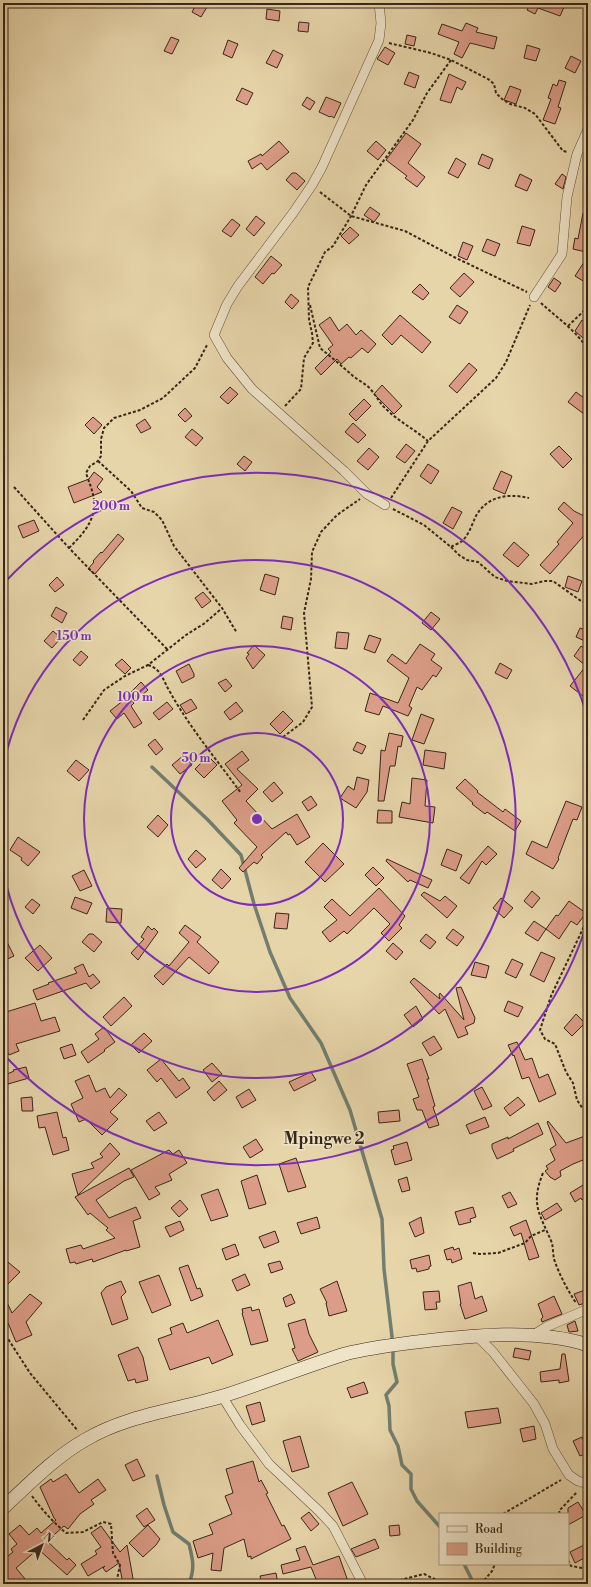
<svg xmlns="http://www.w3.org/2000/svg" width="591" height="1587" font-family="'Libre Bodoni',serif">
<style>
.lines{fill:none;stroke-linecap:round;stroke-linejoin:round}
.stream{stroke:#717e70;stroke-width:3.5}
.building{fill:#dc9d88;stroke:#382717}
.street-casing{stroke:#64523c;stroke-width:10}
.secondary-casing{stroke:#382717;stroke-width:14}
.path{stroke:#382717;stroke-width:2;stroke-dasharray:3 2;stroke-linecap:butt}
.street{stroke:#efe4c8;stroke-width:9}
.secondary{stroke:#efe4c8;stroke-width:13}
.ring{fill:none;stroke:#7b2cbf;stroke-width:2}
.labels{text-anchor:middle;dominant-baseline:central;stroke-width:3;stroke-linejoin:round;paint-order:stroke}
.quarter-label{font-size:16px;font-weight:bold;fill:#382717;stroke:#efe4c8}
.centre{fill:#7b2cbf;stroke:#efe4c8;stroke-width:2}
.ring-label{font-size:12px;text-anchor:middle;font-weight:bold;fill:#7b2cbf;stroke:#efe4c8;stroke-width:3;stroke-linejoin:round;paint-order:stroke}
</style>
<rect width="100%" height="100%" fill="#e7d5aa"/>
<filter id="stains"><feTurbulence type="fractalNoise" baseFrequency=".005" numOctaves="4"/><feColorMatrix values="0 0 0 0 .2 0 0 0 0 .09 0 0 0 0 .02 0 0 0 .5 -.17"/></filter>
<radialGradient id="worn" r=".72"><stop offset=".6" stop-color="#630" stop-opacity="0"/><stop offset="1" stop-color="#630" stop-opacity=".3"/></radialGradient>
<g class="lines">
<path class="stream" d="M 152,767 L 208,820 L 241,855 L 254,904 L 270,952 L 290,998 L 321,1043 L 350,1110 L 382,1219 L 384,1269 L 393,1345 L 393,1364 L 397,1382 L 386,1395 L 389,1406 L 390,1430 L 398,1446 L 402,1465 L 411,1474 L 411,1489 L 417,1501 L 440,1527
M 157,1476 L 164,1505 L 173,1532 L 189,1544 C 193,1560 195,1568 189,1584
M 464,1564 L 474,1584"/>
</g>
<path class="building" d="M 197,3 L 207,7 L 201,17 L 192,12 Z
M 528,3 L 566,3 L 560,16 L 538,8 L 535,14 L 527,10 L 530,4 Z
M 267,9 L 280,11 L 279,21 L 266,19 Z
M 299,22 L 309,23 L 308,32 L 298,31 Z
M 466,23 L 478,28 L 476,32 L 497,37 L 494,49 L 470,43 L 462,58 L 454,54 L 459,42 L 438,34 L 442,24 L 462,31 Z
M 407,35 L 416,37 L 414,46 L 405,44 Z
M 171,37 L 179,40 L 172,54 L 164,51 Z
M 228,40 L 238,44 L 232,58 L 223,54 Z
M 527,45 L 540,49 L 536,61 L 524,58 Z
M 385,47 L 395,53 L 388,65 L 377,59 Z
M 273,50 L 283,55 L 277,68 L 266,63 Z
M 571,56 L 581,61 L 575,73 L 565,68 Z
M 409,72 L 419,76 L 415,88 L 404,84 Z
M 449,74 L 466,82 L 462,90 L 457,87 L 451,103 L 440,100 Z
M 559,80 L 566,82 L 558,107 L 561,108 L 555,124 L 543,120 L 551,99 L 548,98 L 553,84 L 557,86 Z
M 510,86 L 521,90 L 516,104 L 504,100 Z
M 242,88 L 253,93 L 247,105 L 236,100 Z
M 307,97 L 315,102 L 310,110 L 302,105 Z
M 326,97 L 341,103 L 334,118 L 331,116 L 330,117 L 319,112 Z
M 406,133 L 421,144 L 408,163 L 425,177 L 417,187 L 405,178 L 407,176 L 386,160 Z
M 279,141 L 289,152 L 267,170 L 261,163 L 252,169 L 248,161 L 261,154 L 262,156 Z
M 376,141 L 386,150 L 378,160 L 367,151 Z
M 482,154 L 493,159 L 489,169 L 478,164 Z
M 456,158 L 466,164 L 458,178 L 448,173 Z
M 292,173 L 296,173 L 305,181 L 297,190 L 286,180 Z
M 520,174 L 532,180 L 527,191 L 515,186 Z
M 562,174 L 566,177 L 563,189 L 555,184 Z
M 370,207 L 380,214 L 374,222 L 364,215 Z
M 583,213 L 588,213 L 588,243 L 586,252 L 573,249 L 575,238 L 578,239 Z
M 256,216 L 265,223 L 254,236 L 246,229 Z
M 232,219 L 240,225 L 231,237 L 222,231 Z
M 522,226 L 535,230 L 530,246 L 517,243 Z
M 350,227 L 359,235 L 349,244 L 341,236 Z
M 487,239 L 500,244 L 495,256 L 482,251 Z
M 463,242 L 473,246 L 467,260 L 458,256 Z
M 271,256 L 282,265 L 274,274 L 272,273 L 263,284 L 255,277 Z
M 588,256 L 588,284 L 575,276 Z
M 464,273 L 474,282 L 460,297 L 450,288 Z
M 554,278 L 561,283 L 555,292 L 548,287 Z
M 420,284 L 429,293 L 423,300 L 412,292 Z
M 291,294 L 299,301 L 292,309 L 285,302 Z
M 457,305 L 468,312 L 460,324 L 449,317 Z
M 400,315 L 431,342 L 422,353 L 401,335 L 392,345 L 382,335 Z
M 330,317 L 339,331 L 347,324 L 356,335 L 361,330 L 376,344 L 368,353 L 362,348 L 351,358 L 349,357 L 341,364 L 337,359 L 321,375 L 315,368 L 331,352 L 328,349 L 333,345 L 319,325 Z
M 582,320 L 588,324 L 588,331 L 583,338 L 575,331 Z
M 469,363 L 477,370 L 457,393 L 449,386 Z
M 382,385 L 402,406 L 394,414 L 374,394 Z
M 230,387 L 238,394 L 228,404 L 220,397 Z
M 576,392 L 588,401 L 588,408 L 584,414 L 568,402 Z
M 364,399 L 371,406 L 356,421 L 349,414 Z
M 185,408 L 192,416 L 185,422 L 178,415 Z
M 93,417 L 102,425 L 94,434 L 85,425 Z
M 145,419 L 151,428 L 141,433 L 136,425 Z
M 353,423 L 366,435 L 358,443 L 345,432 Z
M 192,429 L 203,438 L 196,446 L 185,437 Z
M 406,444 L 415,451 L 405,463 L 396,457 Z
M 559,446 L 572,459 L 563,468 L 550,454 Z
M 369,448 L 379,457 L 368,470 L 357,461 Z
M 244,456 L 252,462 L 245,471 L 237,464 Z
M 428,464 L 439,471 L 431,484 L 420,476 Z
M 501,471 L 512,476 L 505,494 L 493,489 Z
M 94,472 L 103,479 L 97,487 L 102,492 L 74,503 L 68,487 L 89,479 Z
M 564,502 L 574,511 L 588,518 L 588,531 L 550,574 L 540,565 L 559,544 L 557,542 L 573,523 L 558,509 Z
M 452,507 L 462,512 L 453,529 L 443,523 Z
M 34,520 L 39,531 L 23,538 L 18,526 Z
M 118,534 L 124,539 L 95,574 L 88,569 L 94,562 L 93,561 L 101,552 L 102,553 Z
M 514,542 L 529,555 L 518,567 L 503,555 Z
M 265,574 L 279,578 L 275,595 L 260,590 Z
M 568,576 L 582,581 L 578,592 L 565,587 Z
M 57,577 L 64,585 L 55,592 L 49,585 Z
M 203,592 L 211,601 L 202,608 L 195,598 Z
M 56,607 L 67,613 L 62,623 L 51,616 Z
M 431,612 L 440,619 L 431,630 L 422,623 Z
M 283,616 L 293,618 L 291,630 L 281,628 Z
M 580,628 L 588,631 L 588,636 L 585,641 L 576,637 Z
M 53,631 L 61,638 L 52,648 L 44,641 Z
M 337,632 L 349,633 L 347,649 L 335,648 Z
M 369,635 L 381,639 L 375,653 L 364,649 Z
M 420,644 L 435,654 L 431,660 L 442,668 L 436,677 L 433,675 L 422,690 L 417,687 L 409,706 L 412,708 L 408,716 L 383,706 L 379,715 L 365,711 L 370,693 L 398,703 L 409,678 L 387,661 L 392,654 L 406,664 Z
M 254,645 L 265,655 L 253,669 L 246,658 L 249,654 L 247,653 Z
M 581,646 L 588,651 L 588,700 L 570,686 L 586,666 L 574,656 Z
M 81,651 L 88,657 L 80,666 L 73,660 Z
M 122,659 L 131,668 L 125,674 L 115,665 Z
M 500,663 L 512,670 L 507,679 L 495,673 Z
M 189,664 L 194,674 L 194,677 L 182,683 L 176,671 Z
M 226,679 L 232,686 L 225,692 L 218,683 Z
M 141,682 L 148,690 L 136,700 L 130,693 Z
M 129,696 L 134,703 L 131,706 L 142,723 L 134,728 L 124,713 L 117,719 L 110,711 Z
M 191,699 L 197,708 L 186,714 L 180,705 Z
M 167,702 L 173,709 L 159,720 L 153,713 Z
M 236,702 L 243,711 L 230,720 L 224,712 Z
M 283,711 L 293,721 L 280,734 L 270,724 Z
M 421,714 L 434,719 L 424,744 L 412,740 Z
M 389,733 L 403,736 L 401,747 L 398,746 L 395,766 L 390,766 L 384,801 L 378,801 L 381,750 L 385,751 Z
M 155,739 L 163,749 L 156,755 L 148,745 Z
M 357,742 L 366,746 L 362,754 L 353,750 Z
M 425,750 L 446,753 L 444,769 L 423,765 Z
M 242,751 L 249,760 L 237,769 L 258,789 L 246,801 L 272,829 L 297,814 L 310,837 L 297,845 L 290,834 L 288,835 L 286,832 L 261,855 L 263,857 L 257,864 L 254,862 L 243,872 L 239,868 L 257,847 L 234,823 L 237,820 L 222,801 L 242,785 L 225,764 Z
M 184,755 L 192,765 L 180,774 L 172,765 Z
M 208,756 L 217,765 L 204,778 L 195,769 Z
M 76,760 L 89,770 L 79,781 L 67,771 Z
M 357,777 L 369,780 L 367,792 L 356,808 L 340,798 L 348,786 L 354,790 Z
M 412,778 L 427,780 L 425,806 L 435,807 L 433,823 L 399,817 L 402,802 L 410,804 Z
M 465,779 L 478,791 L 477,792 L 503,812 L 505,809 L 521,821 L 515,831 L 487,812 L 485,814 L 472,804 L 473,803 L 456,788 Z
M 274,782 L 283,793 L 272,802 L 263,792 Z
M 311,796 L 317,805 L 308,811 L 302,802 Z
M 566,801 L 582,807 L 577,820 L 573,819 L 558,858 L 559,859 L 553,869 L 526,854 L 532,841 L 547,848 Z
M 378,810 L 392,811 L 392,823 L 377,823 Z
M 158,815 L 168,825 L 158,837 L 147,827 Z
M 18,837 L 40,852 L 28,866 L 21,860 L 22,858 L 10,850 Z
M 323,843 L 344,864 L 325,882 L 305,862 Z
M 488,846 L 497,854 L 486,865 L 482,861 L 469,884 L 460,878 Z
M 447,849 L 462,855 L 456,871 L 441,865 Z
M 196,850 L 206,859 L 196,868 L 188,859 Z
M 387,859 L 432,880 L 428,888 L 410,880 L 408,882 L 386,861 Z
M 373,867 L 384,878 L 376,886 L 365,875 Z
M 221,869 L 231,879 L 222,889 L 212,880 Z
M 84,870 L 92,886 L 80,891 L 72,876 Z
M 379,888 L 405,916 L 399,925 L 402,928 L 389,941 L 381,933 L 390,924 L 374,908 L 347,934 L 344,931 L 330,942 L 322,932 L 337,920 L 324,907 L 332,899 L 350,916 Z
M 532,891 L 540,898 L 532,908 L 524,901 Z
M 424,892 L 440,901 L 445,896 L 457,906 L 447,918 L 421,895 Z
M 75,897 L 92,903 L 87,914 L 71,908 Z
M 501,898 L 513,908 L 504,918 L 493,908 Z
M 32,899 L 40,905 L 33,914 L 25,907 Z
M 569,901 L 586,913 L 577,925 L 571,921 L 559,939 L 546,929 L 556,915 L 558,916 Z
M 107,908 L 122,909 L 121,923 L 106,922 Z
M 276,913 L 289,914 L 287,929 L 274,928 Z
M 534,921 L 546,929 L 538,941 L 525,933 Z
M 185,925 L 201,937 L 197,942 L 219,962 L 209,974 L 189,957 L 163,985 L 154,976 L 167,964 L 169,966 L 189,942 L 179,933 Z
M 148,926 L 152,930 L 154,928 L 158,932 L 138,960 L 131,953 L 144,939 L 141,937 Z
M 453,929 L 464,937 L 457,946 L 446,938 Z
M 3,934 L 14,956 L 3,961 Z
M 89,934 L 93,934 L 102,942 L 94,952 L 82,942 Z
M 426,934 L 436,942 L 430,949 L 420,941 Z
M 393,943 L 403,952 L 396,960 L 386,951 Z
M 40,945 L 52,958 L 38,971 L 25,958 Z
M 541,952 L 555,958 L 544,982 L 530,975 Z
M 512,959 L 523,964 L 516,978 L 505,973 Z
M 475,962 L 489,966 L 486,978 L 471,975 Z
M 83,964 L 89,977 L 93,974 L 100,982 L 91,989 L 86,983 L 37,1000 L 33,990 L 49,984 L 48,983 L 77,973 L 74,968 Z
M 414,978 L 440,999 L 439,995 L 440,993 L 464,1020 L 456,988 L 461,987 L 475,1018 L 474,1023 L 465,1027 L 468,1034 L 458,1038 L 445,1009 L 439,1014 L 410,982 Z
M 124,997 L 132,1006 L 111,1026 L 103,1017 Z
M 508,1001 L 523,1007 L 518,1017 L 504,1011 Z
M 35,1003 L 41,1021 L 55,1017 L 60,1031 L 16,1044 L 19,1051 L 9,1055 L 3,1043 L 7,1042 L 3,1028 L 3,1013 Z
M 416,1006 L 423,1019 L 413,1027 L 404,1015 Z
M 576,1014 L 585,1023 L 572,1036 L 564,1028 Z
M 104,1027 L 115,1042 L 104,1050 L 105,1051 L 88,1063 L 81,1052 L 99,1039 L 95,1034 Z
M 144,1033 L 152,1041 L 139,1053 L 131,1045 Z
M 434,1036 L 442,1049 L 430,1056 L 422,1043 Z
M 517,1042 L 525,1060 L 532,1058 L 539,1078 L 548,1074 L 556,1094 L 539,1102 L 529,1077 L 522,1079 L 514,1055 L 513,1056 L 508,1045 Z
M 72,1044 L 76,1055 L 64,1059 L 60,1048 Z
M 161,1059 L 179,1081 L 183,1078 L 190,1088 L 176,1098 L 161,1078 L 157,1082 L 147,1070 Z
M 422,1059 L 429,1079 L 427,1079 L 435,1106 L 433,1107 L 439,1125 L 429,1128 L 422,1110 L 417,1110 L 413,1099 L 419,1097 L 407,1064 Z
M 212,1063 L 222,1074 L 212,1082 L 203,1070 Z
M 26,1067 L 29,1078 L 8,1084 L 5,1075 L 14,1071 L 13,1070 Z
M 311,1072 L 316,1080 L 294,1091 L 289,1082 Z
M 89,1075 L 96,1092 L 105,1088 L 110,1098 L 119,1088 L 127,1095 L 110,1112 L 118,1119 L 102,1135 L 86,1119 L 79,1122 L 71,1104 L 83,1098 L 75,1081 Z
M 219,1081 L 227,1090 L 214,1101 L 207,1092 Z
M 482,1087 L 492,1106 L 483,1110 L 474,1091 Z
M 249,1089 L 256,1100 L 242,1108 L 236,1097 Z
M 32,1097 L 33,1111 L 22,1111 L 21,1098 Z
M 518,1097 L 525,1105 L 510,1116 L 504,1108 Z
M 399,1110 L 400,1121 L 379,1123 L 378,1112 Z
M 57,1112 L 63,1138 L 66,1137 L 69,1150 L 53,1155 L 45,1127 L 39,1128 L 37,1116 Z
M 159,1112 L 167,1123 L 154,1131 L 146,1121 Z
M 485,1117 L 489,1127 L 470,1134 L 466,1125 Z
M 548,1121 L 566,1143 L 585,1136 L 588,1143 L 588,1158 L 573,1164 L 560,1171 L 561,1176 L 555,1180 L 550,1177 L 545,1171 L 548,1169 L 546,1166 L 555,1160 L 550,1149 L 556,1145 L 547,1122 Z
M 538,1123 L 543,1134 L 513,1149 L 514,1151 L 497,1159 L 492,1148 L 492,1144 L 508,1137 L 508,1139 Z
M 256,1139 L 263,1150 L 250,1158 L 243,1147 Z
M 407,1142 L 412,1160 L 395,1165 L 391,1150 L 394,1149 L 393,1146 Z
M 110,1143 L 120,1154 L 78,1195 L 72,1174 L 94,1168 L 91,1163 L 103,1157 L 100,1154 Z
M 169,1150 L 173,1154 L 179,1150 L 187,1163 L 169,1174 L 172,1180 L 155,1187 L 160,1194 L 149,1200 L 131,1170 Z
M 296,1158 L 306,1187 L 288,1192 L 279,1164 Z
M 129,1168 L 134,1177 L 124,1181 L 96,1200 L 109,1218 L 136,1207 L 141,1218 L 133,1221 L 140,1247 L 126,1251 L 126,1250 L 93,1262 L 92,1259 L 76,1264 L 75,1262 L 70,1263 L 66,1249 L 81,1245 L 83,1249 L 115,1238 L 106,1230 L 108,1228 L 90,1213 L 88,1215 L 75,1197 Z
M 257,1175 L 266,1204 L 249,1209 L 241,1181 Z
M 407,1177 L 410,1190 L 402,1192 L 398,1180 Z
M 588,1182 L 588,1196 L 582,1200 L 581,1198 L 575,1202 L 570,1193 Z
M 218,1189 L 228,1216 L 211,1221 L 201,1195 Z
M 510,1192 L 517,1204 L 508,1208 L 502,1196 Z
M 180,1200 L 188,1209 L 179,1217 L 171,1208 Z
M 557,1203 L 562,1210 L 545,1220 L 541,1213 Z
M 473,1207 L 476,1217 L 470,1219 L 471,1222 L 459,1225 L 455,1212 Z
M 317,1217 L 320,1228 L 301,1234 L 297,1223 Z
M 421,1217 L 424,1233 L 415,1237 L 409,1223 Z
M 526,1220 L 539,1257 L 529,1260 L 521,1233 L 514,1236 L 510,1227 Z
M 180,1221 L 184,1230 L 170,1237 L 165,1227 Z
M 275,1231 L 279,1242 L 264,1248 L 259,1237 Z
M 235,1244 L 239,1255 L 226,1260 L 222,1249 Z
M 453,1247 L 454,1250 L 459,1248 L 462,1259 L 452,1263 L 451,1259 L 447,1260 L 444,1250 Z
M 429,1255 L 431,1266 L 429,1267 L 429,1269 L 417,1272 L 416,1268 L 412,1269 L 410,1260 Z
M 3,1258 L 20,1272 L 8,1284 L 3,1279 Z
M 280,1261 L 283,1269 L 271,1273 L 268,1264 Z
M 188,1265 L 197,1289 L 200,1288 L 203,1296 L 191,1301 L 179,1268 Z
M 245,1274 L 250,1285 L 237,1291 L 232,1280 Z
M 159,1275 L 171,1305 L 152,1313 L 139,1282 Z
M 121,1281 L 126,1292 L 121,1297 L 128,1319 L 112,1325 L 101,1293 L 106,1287 Z
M 337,1281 L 347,1311 L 329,1316 L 326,1303 L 327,1303 L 320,1289 Z
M 471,1282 L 475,1299 L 482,1296 L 487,1311 L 465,1319 L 460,1304 L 461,1304 L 458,1286 Z
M 588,1289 L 588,1302 L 579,1305 L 574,1294 Z
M 439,1291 L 440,1302 L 436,1302 L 437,1309 L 425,1310 L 423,1292 Z
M 3,1294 L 12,1313 L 30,1294 L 42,1303 L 26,1322 L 32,1335 L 16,1342 L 8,1323 L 3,1319 Z
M 291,1294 L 295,1303 L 286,1307 L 283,1298 Z
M 554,1296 L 562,1314 L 542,1322 L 541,1319 L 543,1317 L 538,1304 Z
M 251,1307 L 252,1311 L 259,1309 L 268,1341 L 251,1345 L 242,1313 L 243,1313 L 242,1309 Z
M 305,1319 L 309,1334 L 318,1352 L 298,1361 L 292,1349 L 295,1348 L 288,1324 Z
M 218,1320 L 233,1355 L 212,1364 L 209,1357 L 170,1370 L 158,1339 L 172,1334 L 170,1328 L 183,1323 L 187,1333 Z
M 575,1321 L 578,1331 L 569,1332 L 567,1325 Z
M 138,1347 L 143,1357 L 148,1380 L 136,1383 L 135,1379 L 128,1381 L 118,1355 Z
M 515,1348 L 531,1351 L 529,1360 L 513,1357 Z
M 562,1354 L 565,1354 L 569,1381 L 559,1383 L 559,1380 L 541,1382 L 540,1372 L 560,1369 Z
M 364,1382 L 368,1393 L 351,1398 L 347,1388 Z
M 260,1402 L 265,1421 L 252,1425 L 246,1406 Z
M 498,1408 L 501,1423 L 468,1428 L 465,1412 Z
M 534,1426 L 536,1439 L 523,1442 L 520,1429 Z
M 300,1436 L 309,1467 L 292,1472 L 283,1441 Z
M 582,1437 L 588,1450 L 588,1453 L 580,1456 L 573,1441 Z
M 137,1459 L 145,1476 L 133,1481 L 125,1465 Z
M 253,1461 L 259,1482 L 261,1480 L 268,1493 L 266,1494 L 282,1526 L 284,1525 L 291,1539 L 251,1559 L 251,1556 L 248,1557 L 244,1539 L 224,1548 L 221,1571 L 211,1570 L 213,1553 L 198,1558 L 193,1541 L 213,1534 L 209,1524 L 232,1514 L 225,1496 L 233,1493 L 226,1469 Z
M 66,1474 L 79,1493 L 98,1479 L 106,1490 L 91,1500 L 94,1504 L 80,1514 L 68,1529 L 64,1526 L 47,1541 L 67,1560 L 69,1558 L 76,1565 L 67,1575 L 38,1549 L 16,1568 L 25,1579 L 19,1584 L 3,1584 L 3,1560 L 13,1552 L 11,1549 L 17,1544 L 9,1534 L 20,1525 L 29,1535 L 37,1528 L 41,1533 L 56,1520 L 54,1518 L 40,1487 L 51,1479 L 53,1482 Z
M 352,1482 L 368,1514 L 343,1526 L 328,1493 Z
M 578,1502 L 586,1515 L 568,1525 L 568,1508 Z
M 147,1508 L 155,1520 L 144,1527 L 136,1516 Z
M 309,1512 L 319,1524 L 311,1531 L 301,1518 Z
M 148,1525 L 160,1539 L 156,1545 L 143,1557 L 129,1543 Z
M 399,1525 L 400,1535 L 390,1536 L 389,1526 Z
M 101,1526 L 120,1552 L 127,1545 L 134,1584 L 123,1584 L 119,1563 L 106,1572 L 103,1568 L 105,1566 L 88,1576 L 81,1564 L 97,1554 L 95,1551 L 101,1547 L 91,1533 Z
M 375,1539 L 379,1548 L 356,1557 L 351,1549 Z
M 588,1543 L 588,1556 L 575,1563 L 570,1552 Z
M 305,1546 L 313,1565 L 339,1556 L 349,1584 L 318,1584 L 311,1567 L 283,1574 L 281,1565 L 300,1560 L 296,1549 Z
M 276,1573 L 278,1584 L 262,1584 L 260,1576 Z"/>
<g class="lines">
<g class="street-casing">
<path id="street" d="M 379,3 L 381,23 L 379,40 L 322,167 L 312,185 L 293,213 L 238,286 L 227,304 L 214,335 L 227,358 L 252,389 L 344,471 L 367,494 L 385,505
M 534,297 L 562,254 L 567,197 L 577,154 L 588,129
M 533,1335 L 546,1327 L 588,1309
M 477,1336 L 493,1352 L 534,1404 L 545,1424 L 553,1449 L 569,1475 L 578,1481 L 588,1484
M 222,1396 L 240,1425 L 269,1464 L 319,1511 L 333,1526 L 363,1584"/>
</g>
<g class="secondary-casing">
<path id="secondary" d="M 3,1508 C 28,1485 55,1457 85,1440 C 127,1415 177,1410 223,1396 C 264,1383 303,1367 345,1354 C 368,1348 393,1345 416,1342 C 469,1336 536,1328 588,1345"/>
</g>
<path class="path" d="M 389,43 L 431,53 L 451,60 L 488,79 L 494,84 L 496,93 L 502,99 L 510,104 L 525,108 L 535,114 L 563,151 L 568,152
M 320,192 L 351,216 L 405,231 L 454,257 L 527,292
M 541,303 C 557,318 577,331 588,350
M 310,305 L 320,348 C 331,357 342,366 353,376 C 359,381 367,384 372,391 C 377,397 379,402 385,408 C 398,421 414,429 428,441
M 568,326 L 588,307
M 285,406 L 301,389 L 304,358 L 313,343 L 312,333 L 309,320 L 308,287 L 325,252 L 333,246 L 351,216 L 366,185 L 413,120 L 427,93 L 451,60
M 98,461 L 131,491 L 142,508 L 154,512 L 162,520 L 174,546 L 222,608 L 237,633
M 14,487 L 69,548 L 167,649
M 391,498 L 428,441 L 496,378 L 506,362 L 530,305
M 393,509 L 424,525 L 451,547 C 454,545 460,543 462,541 C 469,535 472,524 476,516 C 487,496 508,493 529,498
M 451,547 L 459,555 L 467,560 L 478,562 L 495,577 L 507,581 L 532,584 L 544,581 L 553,581 L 581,601 L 588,603
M 69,548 C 82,535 96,521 94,500 C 93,491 89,482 86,473 L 90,466 L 98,461 L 101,456 L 101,439 L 104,428 L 114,418 L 140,410 L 163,398 L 195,368 L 207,345
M 148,665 C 162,669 163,681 170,692 C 190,728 217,760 241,793
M 83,720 L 104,690 L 125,676 L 148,665 L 186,635 L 205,623 L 222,608
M 283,737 L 303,722 L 312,707 L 304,613 L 311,579 L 312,552 L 321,532 L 337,515 L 360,499
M 588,918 L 551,996 L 540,1030 L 545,1039 L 555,1044 L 566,1072 L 573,1083 L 577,1100 L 583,1109 L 588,1113
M 543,1173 C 530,1205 540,1214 552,1243 C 553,1248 553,1254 554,1259 C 559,1274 567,1289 576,1303
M 473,1253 L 480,1254 L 498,1253 L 525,1243 L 531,1236 L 545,1230
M 3,1331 L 30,1373 L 78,1431
M 32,1496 C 42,1510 53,1522 66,1533 L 83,1532 L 103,1522 L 111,1524 L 113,1553 L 120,1565 L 116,1584
M 503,1514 L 561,1480
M 560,1514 L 559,1511 L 577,1492
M 568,1560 L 571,1566 L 588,1569
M 385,1584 L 424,1574 L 445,1584
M 481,1584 L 492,1571 L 495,1564"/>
<use href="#street" class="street"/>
<use href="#secondary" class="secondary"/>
</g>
<g class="ring">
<circle cx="257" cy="819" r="86"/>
<circle cx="257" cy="819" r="173"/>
<path d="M3 767A259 259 0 1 1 3 871"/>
<path d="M588 920A346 346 0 0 1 4 1055M4 583A346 346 0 0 1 588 718"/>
</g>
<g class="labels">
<g class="quarter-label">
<text x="324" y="1139">Mpingwe 2</text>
</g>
</g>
<circle cx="257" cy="819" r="6" class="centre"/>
<g class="ring-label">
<text x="111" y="510">200 m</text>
<text x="74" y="640">150 m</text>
<text x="135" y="701">100 m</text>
<text x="196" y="762">50 m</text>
</g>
<rect width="591" height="1587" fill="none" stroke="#e7d5aa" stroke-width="16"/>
<rect x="4" y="4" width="583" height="1579" fill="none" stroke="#382717" stroke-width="2"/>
<rect x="8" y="8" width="575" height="1571" fill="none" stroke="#382717"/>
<rect x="439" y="1513" width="130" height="52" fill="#efe4c8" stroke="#a69881"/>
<rect x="447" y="1526" width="20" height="6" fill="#efe4c8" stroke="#a69881"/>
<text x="475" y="1533" font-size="12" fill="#382717">Road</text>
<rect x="447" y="1543" width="20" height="12" fill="#dc9d88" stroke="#a69881"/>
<text x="475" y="1553" font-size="12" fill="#382717">Building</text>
<g transform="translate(42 1545) rotate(41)" stroke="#efe4c8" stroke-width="3" paint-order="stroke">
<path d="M0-3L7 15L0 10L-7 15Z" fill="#382717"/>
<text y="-6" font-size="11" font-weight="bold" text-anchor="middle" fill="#382717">N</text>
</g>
<rect width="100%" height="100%" filter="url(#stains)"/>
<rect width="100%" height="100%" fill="url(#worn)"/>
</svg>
